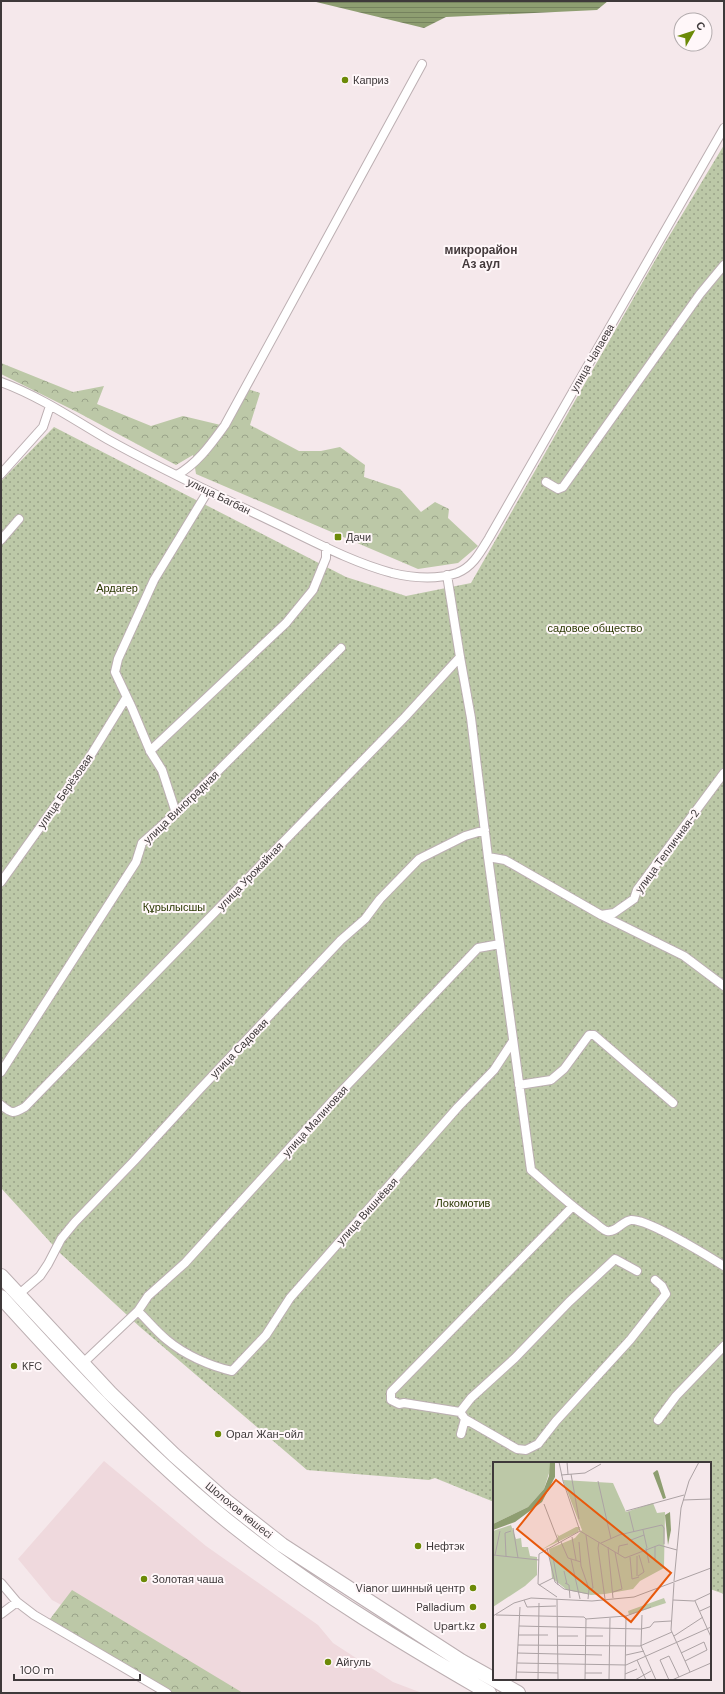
<svg xmlns="http://www.w3.org/2000/svg" width="725" height="1694" font-family="'DM Sans',sans-serif">
<style>
.built{fill:#efd9dd}
.forest{fill:url(#forest-crowns)}
.garden{fill:url(#garden-dots)}
.water{fill:url(#water-rules)}
.lines{fill:none;stroke-linecap:round;stroke-linejoin:round}
.minor-casing{stroke:#bcafb2;stroke-width:10}
.trunk-casing{stroke:#bcafb2;stroke-width:16}
.minor{stroke:#fff;stroke-width:8}
.trunk{stroke:#fff;stroke-width:14}
.poi-dot{fill:#6c8a07;stroke:#fff7f9;stroke-width:1.5}
.labels{text-anchor:middle;dominant-baseline:central;stroke-width:4;stroke-linejoin:round;paint-order:stroke}
.poi-label{font-size:11px;fill:#3e393a;stroke:#fff7f9;text-anchor:start}
.street-label{font-size:11px;fill:#3e393a;stroke:#fff7f9}
.park-label{font-size:11px;fill:#2b3903;stroke:#fff7f9}
.neighbourhood-label{font-size:12px;font-weight:bold;fill:#443a3c;stroke:#fff7f9}
.inset-road{fill:none;stroke:#aca2a4;stroke-width:1}
.view{fill:#e8590c;fill-opacity:0.15;stroke:#e8590c;stroke-width:2}
.inset-edge{fill:none;stroke:#3e393a;stroke-width:2}
</style>
<defs>
<pattern id="forest-crowns" width="20" height="18" patternUnits="userSpaceOnUse"><rect width="20" height="18" fill="#bcc8a7"/><path d="M2 6a3 3 0 1 1 6 0M12 15a3 3 0 1 1 6 0" fill="none" stroke="#9aa389"/></pattern>
<pattern id="garden-dots" width="8" height="8" patternUnits="userSpaceOnUse"><rect width="8" height="8" fill="#bcc8a7"/><path d="M2 2h.1M6 6h.1" fill="none" stroke="#9aa389" stroke-width="1.8" stroke-linecap="round"/></pattern>
<pattern id="water-rules" width="6" height="5" patternUnits="userSpaceOnUse"><rect width="6" height="5" fill="#8e9e71"/><path d="M0 2.5h6" fill="none" stroke="#75825e"/></pattern>
</defs>
<rect width="100%" height="100%" fill="#f5e8eb"/>
<path class="built" d="M 104,1461 L 206,1546 L 318,1625 L 333,1643 L 393,1682 L 422,1693 L 226,1693 L 52,1600 L 18,1559 Z"/>
<path class="forest" d="M 1,363 L 73,392 L 104,386 L 97,404 L 151,426 L 183,416 L 229,427 L 248,389 L 260,393 L 250,425 L 299,451 L 321,451 L 340,447 L 365,465 L 364,477 L 400,489 L 421,512 L 435,502 L 449,509 L 448,518 L 478,546 L 458,563 L 418,569 L 196,474 L 193,455 L 176,465 L 77,412 L 1,374 Z
M 72,1590 L 243,1693 L 158,1693 L 47,1623 Z"/>
<path class="garden" d="M 724,145 L 724,1594 L 710,1589 L 710,1463 L 494,1463 L 494,1502 L 435,1478 L 429,1480 L 307,1470 L 140,1327 L 61,1254 L 1,1188 L 1,481 L 54,427 L 346,577 L 406,596 L 471,583 L 665,243 Z"/>
<path class="water" d="M 312,1 L 608,1 L 597,10 L 446,17 L 424,28 Z"/>
<g class="lines">
<g class="minor-casing">
<path id="minor" d="M 1,382 C 39,396 73,419 107,439 C 162,470 219,496 275,523 C 313,541 351,562 392,573 C 413,578 436,580 457,573 C 473,567 481,551 489,538 L 724,128
M 1,474 L 43,427 L 50,406
M 177,475 C 198,463 211,444 225,425 L 422,64
M 546,482 L 558,489 L 563,487 L 700,294 L 724,265
M 1,540 L 19,519
M 447,575 L 460,657 L 471,718 L 488,857 L 531,1170 C 552,1188 572,1207 594,1222 C 598,1225 603,1230 607,1231 C 616,1233 622,1221 631,1220 C 648,1219 708,1256 724,1266
M 150,751 L 286,623 L 313,590 L 326,558 L 326,547
M 176,813 L 162,770 L 150,751 L 132,708 L 115,672 L 118,659 L 154,580 L 208,491
M 488,857 L 505,860 L 601,915 L 684,956 L 724,986
M 1,882 L 86,763 L 126,698
M 601,915 L 614,913 L 634,899 L 637,890 L 724,773
M 1,1072 L 136,862 L 142,843 L 176,813 L 341,648
M 519,1085 L 551,1080 L 564,1069 L 589,1035 L 594,1035 L 673,1103
M 1,1105 C 12,1114 13,1114 25,1107 L 405,717 L 460,657
M 18,1295 L 40,1276 L 48,1264 L 61,1239 L 75,1222 L 134,1161 L 200,1089 L 341,940 L 365,919 L 380,899 L 419,859 L 465,836 L 485,830
M 138,1311 C 148,1321 157,1332 167,1340 C 185,1355 210,1366 232,1371 L 266,1335 L 290,1298 L 458,1107 L 494,1070 L 513,1041
M 82,1364 L 138,1311 L 148,1296 L 185,1263 L 335,1098 L 478,948 L 500,944
M 460,1412 L 471,1398 L 515,1358 L 569,1302 L 615,1259 L 637,1271
M 465,1419 L 517,1449 L 526,1450 L 538,1444 L 556,1421 L 630,1340 L 666,1294 L 662,1286 L 655,1280
M 658,1420 L 676,1396 L 724,1346
M 461,1434 L 465,1419 L 460,1412 L 404,1403 L 399,1404 L 391,1400 L 391,1392 L 573,1206
M 1,1583 L 17,1602 L 34,1615 L 167,1693
M 1,1614 L 17,1602"/>
</g>
<g class="trunk-casing">
<path id="trunk" d="M 1,1276 L 110,1393 L 174,1455 L 226,1501 L 282,1545 L 461,1661 L 518,1693
M 1,1297 C 77,1381 155,1465 244,1534 C 319,1593 406,1645 489,1693"/>
</g>
<use href="#minor" class="minor"/>
<use href="#trunk" class="trunk"/>
</g>
<g class="poi-dot">
<circle cx="345" cy="80" r="4"/>
<rect x="334" y="533" width="8" height="8" rx="2"/>
<circle cx="14" cy="1366" r="4"/>
<circle cx="218" cy="1434" r="4"/>
<circle cx="418" cy="1546" r="4"/>
<circle cx="144" cy="1579" r="4"/>
<circle cx="473" cy="1588" r="4"/>
<circle cx="473" cy="1607" r="4"/>
<circle cx="483" cy="1626" r="4"/>
<circle cx="328" cy="1662" r="4"/>
</g>
<g class="labels">
<g class="poi-label">
<text x="353" y="80">Каприз</text>
<text x="346" y="537">Дачи</text>
<text x="22" y="1366">KFC</text>
<text x="226" y="1434">Орал Жан-ойл</text>
<text x="426" y="1546">Нефтэк</text>
<text x="152" y="1579">Золотая чаша</text>
<text x="465" y="1588" text-anchor="end">Vianor шинный центр</text>
<text x="465" y="1607" text-anchor="end">Palladium</text>
<text x="475" y="1626" text-anchor="end">Upart.kz</text>
<text x="336" y="1662">Айгуль</text>
</g>
<g class="street-label">
<text transform="translate(592 358) rotate(-60)">улица Чапаева</text>
<text transform="translate(219 496) rotate(26)">улица Багбан</text>
<text transform="translate(65 791) rotate(-55)">улица Берёзовая</text>
<text transform="translate(181 807) rotate(-44)">улица Виноградная</text>
<text transform="translate(667 851) rotate(-54)">улица Тепличная-2</text>
<text transform="translate(250 876) rotate(-46)">улица Урожайная</text>
<text transform="translate(239 1048) rotate(-46)">улица Садовая</text>
<text transform="translate(315 1121) rotate(-48)">улица Малиновая</text>
<text transform="translate(367 1211) rotate(-48)">улица Вишнёвая</text>
<text transform="translate(239 1510) rotate(39)">Шолохов көшесі</text>
</g>
<g class="park-label">
<text x="117" y="588">Ардагер</text>
<text x="595" y="628">садовое общество</text>
<text x="174" y="907">Құрылысшы</text>
<text x="463" y="1203">Локомотив</text>
</g>
<g class="neighbourhood-label">
<text x="481" y="250">микрорайон<tspan x="481" dy="14">Аз аул</tspan></text>
</g>
</g>
<g transform="translate(493 1462)">
<rect width="218" height="218" fill="#f5e8eb"/>
<path d="M 0,0 L 57,0 L 58,5 L 51,27 L 35,45 L 0,62 ZM 83,65 L 87,65 L 85,70 L 48,88 L 61,80 L 65,75 L 64,72 L 66,74 ZM 171,136 L 173,141 L 136,153 L 135,149 Z" fill="#bcc8a7"/>
<path d="M 70,18 L 120,21 L 133,50 L 160,41 L 164,51 L 172,50 L 171,106 L 147,119 L 140,127 L 112,132 L 98,133 L 74,128 L 59,116 L 56,87 L 82,76 L 89,68 ZM 18,63 L 23,77 L 28,76 L 29,85 L 35,85 L 37,94 L 44,95 L 44,113 L 32,124 L 0,145 L 0,69 Z" fill="#bcc8a7"/>
<path d="M 57,0 L 62,0 L 62,15 L 49,40 L 22,60 L 0,68 L 0,62 L 35,45 L 51,27 L 56,14 ZM 164,8 L 165,9 L 173,36 L 170,37 L 160,11 ZM 177,50 L 178,68 L 175,83 L 172,53 Z" fill="#8e9e71"/>
<path class="inset-road" d="M 66,0 L 70,19 L 87,69M 74,0 L 75,12M 78,12 L 86,57M 68,13 L 92,11 L 108,2M 105,19 L 118,77M 190,38 L 218,37M 51,42 L 66,81M 133,49 L 191,33M 136,50 L 141,70M 20,66 L 25,96M 150,68 L 154,86M 87,69 L 132,96 L 166,83 L 184,88M 93,73 L 100,126 L 96,128M 79,75 L 83,98M 138,78 L 151,73M 68,80 L 75,96 L 88,100M 86,80 L 88,104 L 96,127 L 95,137M 106,80 L 105,86 L 112,137M 108,81 L 126,73 L 169,63 L 171,66 L 171,82M 162,84 L 162,97M 115,85 L 120,136M 54,86 L 62,120 L 71,127 L 96,132M 153,86 L 156,101M 125,92 L 126,84 L 135,82M 0,93 L 46,98M 2,93 L 7,69M 13,94 L 12,71 L 18,69M 60,95 L 65,123M 137,95 L 139,117 L 146,115M 78,97 L 87,137M 71,109 L 74,122M 144,114 L 144,94M 145,114 L 151,110 L 146,93M 181,119 L 188,46 L 196,19 L 206,0M 72,121 L 76,123 L 77,136M 181,121 L 178,168 L 197,210M 46,123 L 60,116M 120,130 L 129,127 L 122,90M 64,135 L 45,122 L 46,92 L 87,69M 64,137 L 65,218M 31,138 L 34,145 L 63,144M 180,138 L 201,139 L 218,131M 202,139 L 218,175M 207,149 L 218,144M 3,153 L 91,155 L 93,157 L 133,154 L 158,145M 149,153 L 148,184 L 163,218M 0,154 L 21,141 L 38,136 L 99,139 L 141,135 L 218,106M 26,164 L 148,167 L 157,165 L 161,160 L 178,159M 25,173 L 55,173M 65,174 L 85,174M 93,174 L 110,174M 181,174 L 210,155M 25,183 L 147,184 L 179,170M 24,191 L 65,192M 188,191 L 211,180 L 214,188 L 192,199M 65,192 L 109,193M 133,193 L 151,189M 144,198 L 153,218M 24,201 L 133,203 L 218,165M 23,210 L 65,211M 92,211 L 109,211M 132,212 L 144,207M 23,218 L 27,145M 45,218 L 46,141M 92,218 L 93,157M 116,218 L 117,156M 132,218 L 133,154M 142,218 L 158,209M 176,218 L 167,198 L 176,194 L 186,215M 179,218 L 218,201"/>
<path class="view" d="M 63,18 L 178,111 L 138,160 L 24,67 Z"/>
<rect width="218" height="218" class="inset-edge"/>
</g>
<rect width="725" height="1694" fill="none" stroke="#3e393a" stroke-width="4"/>
<g transform="translate(693 32) rotate(51)"><circle r="19" fill="#fff7f9" stroke="#b2abad"/>
<path d="M0-3L7 15L0 10L-7 15Z" fill="#6c8a07"/>
<text y="-6" font-size="11" font-weight="bold" text-anchor="middle" fill="#3e393a">С</text>
</g>
<path d="M14 1674v6h126v-6" fill="none" stroke="#3e393a" stroke-width="2"/>
<text x="20" y="1674" font-size="12" fill="#3e393a" stroke="#fff7f9" stroke-width="3" paint-order="stroke">100 m</text>
</svg>
